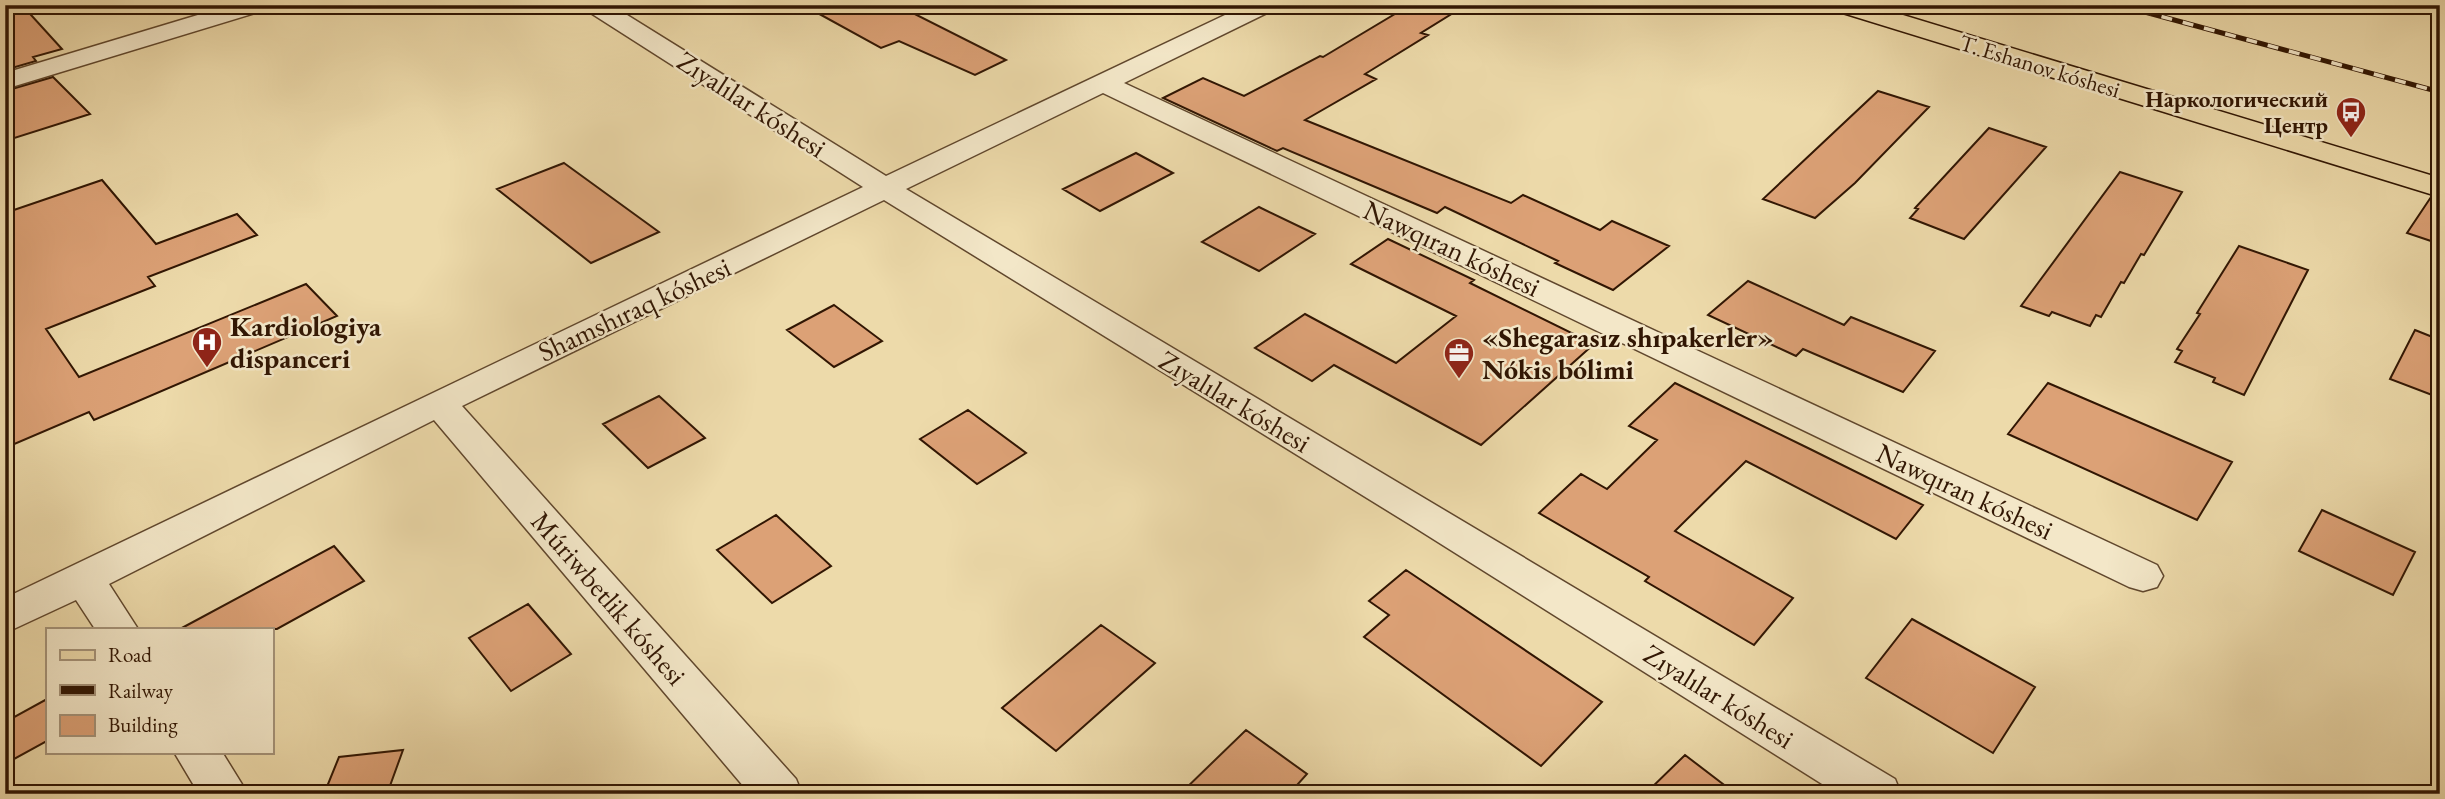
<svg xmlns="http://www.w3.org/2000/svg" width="2445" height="799" font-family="'EB Garamond',serif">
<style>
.building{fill:#dca176;stroke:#311603;stroke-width:2}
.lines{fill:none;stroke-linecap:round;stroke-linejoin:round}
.minor-casing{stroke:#60472d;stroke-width:3}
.major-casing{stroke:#311603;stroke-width:3}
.minor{fill:#f3e7c8;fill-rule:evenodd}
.major{fill:#eddaaa;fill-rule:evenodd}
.rail-casing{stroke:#311603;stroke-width:5}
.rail{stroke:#f3e7c8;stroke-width:3.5;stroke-dasharray:11;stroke-linecap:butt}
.labels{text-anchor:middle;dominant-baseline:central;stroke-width:5;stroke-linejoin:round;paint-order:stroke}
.far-street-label{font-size:23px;fill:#311603;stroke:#f3e7c8}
.far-poi-label{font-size:23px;font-weight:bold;fill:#311603;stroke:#f3e7c8;text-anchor:end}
.street-label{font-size:28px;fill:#311603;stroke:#f3e7c8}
.poi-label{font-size:28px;font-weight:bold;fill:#311603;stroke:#f3e7c8;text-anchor:start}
</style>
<rect width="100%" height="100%" fill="#eddaaa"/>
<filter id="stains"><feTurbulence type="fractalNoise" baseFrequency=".00286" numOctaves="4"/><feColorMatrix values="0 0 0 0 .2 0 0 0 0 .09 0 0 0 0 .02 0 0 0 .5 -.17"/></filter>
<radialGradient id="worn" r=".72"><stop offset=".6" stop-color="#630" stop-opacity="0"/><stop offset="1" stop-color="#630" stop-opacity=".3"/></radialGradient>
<path class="building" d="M 5,5 L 22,5 L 62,49 L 33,57 L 36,61 L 5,70 Z
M 803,5 L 897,5 L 1006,60 L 975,75 L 899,41 L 881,48 Z
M 1410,5 L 1466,5 L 1421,33 L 1428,35 L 1365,74 L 1376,79 L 1305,120 L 1511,203 L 1523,195 L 1600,230 L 1612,221 L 1669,246 L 1613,290 L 1555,263 L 1558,261 L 1445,207 L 1437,213 L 1283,148 L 1277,151 L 1163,98 L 1203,78 L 1244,96 L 1320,56 L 1323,57 Z
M 53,77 L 90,114 L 5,141 L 5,91 Z
M 1878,91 L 1929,107 L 1855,183 L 1815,218 L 1763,199 Z
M 1989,128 L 2046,147 L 1964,239 L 1910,218 L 1918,209 L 1915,208 Z
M 1136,153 L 1173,173 L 1100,211 L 1063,189 Z
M 564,163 L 659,232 L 591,263 L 497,189 Z
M 2120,172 L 2182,192 L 2144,255 L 2141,254 L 2124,283 L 2121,282 L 2101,317 L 2096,315 L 2090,326 L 2052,312 L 2049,316 L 2021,306 Z
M 102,180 L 156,244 L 237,214 L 257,235 L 148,277 L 155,286 L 46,329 L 79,377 L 306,284 L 337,316 L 94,420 L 89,412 L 5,448 L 5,213 Z
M 2431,197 L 2440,199 L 2440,244 L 2407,233 Z
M 1259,207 L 1315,234 L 1259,271 L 1202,242 Z
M 1388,239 L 1474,280 L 1470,283 L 1594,344 L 1481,445 L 1334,365 L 1312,381 L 1255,348 L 1305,314 L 1396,363 L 1456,316 L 1351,264 Z
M 2239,246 L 2308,270 L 2244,395 L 2213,382 L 2215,378 L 2175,362 L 2182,351 L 2177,349 L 2200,314 L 2197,313 Z
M 1748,281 L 1844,325 L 1851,317 L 1935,351 L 1903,392 L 1803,349 L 1796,356 L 1708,315 Z
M 834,305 L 882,341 L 834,367 L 787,330 Z
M 2415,330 L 2440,340 L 2440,398 L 2390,379 Z
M 1675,383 L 1810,449 L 1923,505 L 1896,539 L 1746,461 L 1675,531 L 1793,598 L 1754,645 L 1645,581 L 1649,577 L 1539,513 L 1581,474 L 1607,489 L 1657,440 L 1629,426 Z
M 2048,383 L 2232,462 L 2197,520 L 2008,434 Z
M 659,396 L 705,438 L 648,468 L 603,424 Z
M 968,410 L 1026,453 L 977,484 L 920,439 Z
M 2322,510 L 2415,552 L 2393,595 L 2299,551 Z
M 776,515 L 831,566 L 772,603 L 717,550 Z
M 334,546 L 364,581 L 277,629 L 180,629 Z
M 1406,570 L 1602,702 L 1541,766 L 1364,637 L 1389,615 L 1369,601 Z
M 528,604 L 571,654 L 511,691 L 469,638 Z
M 1912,619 L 2035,687 L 1993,753 L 1866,678 Z
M 1101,625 L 1155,663 L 1056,751 L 1002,708 Z
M 47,699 L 47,741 L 5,764 L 5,722 Z
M 1246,730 L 1307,774 L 1289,794 L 1180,794 Z
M 403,750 L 387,794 L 324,794 L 339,757 Z
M 1685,755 L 1736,794 L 1645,794 Z"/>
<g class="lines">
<g class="minor-casing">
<path id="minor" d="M 231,5 L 268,5 L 265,10 L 5,89 L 5,73 Z
M 583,5 L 611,5 L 886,176 L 1246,5 L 1276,5 L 1273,10 L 1124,83 L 2157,565 L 2163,576 L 2157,587 L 2143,591 L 2129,587 L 1103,93 L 906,189 L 1895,779 L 1901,794 L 1838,794 L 1414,527 L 884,200 L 462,406 L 796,779 L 802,794 L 750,794 L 434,420 L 109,584 L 138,629 L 95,629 L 76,600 L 5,633 L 5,598 L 863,187 L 586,10 Z
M 174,752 L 222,752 L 248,794 L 199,794 Z"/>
</g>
<g class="major-casing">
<path id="major" d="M 1829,5 L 1870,5 L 2440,178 L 2440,197 L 1833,10 Z"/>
</g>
<use href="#minor" class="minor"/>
<use href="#major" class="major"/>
<g class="rail-casing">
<path id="rail" d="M 2119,5 L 2440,92"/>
</g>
<use href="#rail" class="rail"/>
</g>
<defs>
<g id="bus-pin" transform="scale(1.575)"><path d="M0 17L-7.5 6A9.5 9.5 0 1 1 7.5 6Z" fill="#8f2418" stroke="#f3e7c8"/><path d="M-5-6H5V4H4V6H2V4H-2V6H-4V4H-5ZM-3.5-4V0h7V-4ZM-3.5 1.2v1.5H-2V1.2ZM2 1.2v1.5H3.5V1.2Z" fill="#fff"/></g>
<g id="hospital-pin" transform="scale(1.575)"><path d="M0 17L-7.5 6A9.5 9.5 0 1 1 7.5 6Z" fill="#8f2418" stroke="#f3e7c8"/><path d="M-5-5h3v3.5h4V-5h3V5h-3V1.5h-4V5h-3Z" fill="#fff"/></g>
<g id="office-pin" transform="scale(1.575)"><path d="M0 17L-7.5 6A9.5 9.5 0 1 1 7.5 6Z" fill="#8f2418" stroke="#f3e7c8"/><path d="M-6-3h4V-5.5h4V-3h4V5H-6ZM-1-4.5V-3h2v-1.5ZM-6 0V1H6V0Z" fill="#fff"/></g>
</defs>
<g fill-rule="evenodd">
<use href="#bus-pin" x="2351" y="112"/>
<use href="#hospital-pin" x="207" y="342"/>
<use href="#office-pin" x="1459" y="353"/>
</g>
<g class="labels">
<g class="far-street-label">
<text transform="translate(2040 66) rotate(17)">T. Eshanov kóshesi</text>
</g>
<g class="far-poi-label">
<text x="2328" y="99">Наркологический<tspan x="2328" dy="26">Центр</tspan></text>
</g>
<g class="street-label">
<text transform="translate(752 104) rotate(33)">Zıyalılar kóshesi</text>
<text transform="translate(1452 248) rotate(25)">Nawqıran kóshesi</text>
<text transform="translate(634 309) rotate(-25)">Shamshıraq kóshesi</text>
<text transform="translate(1235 401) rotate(31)">Zıyalılar kóshesi</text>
<text transform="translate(1965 491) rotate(25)">Nawqıran kóshesi</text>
<text transform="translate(609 598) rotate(49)">Múriwbetlik kóshesi</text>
<text transform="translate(1719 696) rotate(32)">Zıyalılar kóshesi</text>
</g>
<g class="poi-label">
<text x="230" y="326">Kardiologiya<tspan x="230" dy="32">dispanceri</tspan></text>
<text x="1482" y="337">«Shegarasız shıpakerler»<tspan x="1482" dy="32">Nókis bólimi</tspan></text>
</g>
</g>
<rect width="2445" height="799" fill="none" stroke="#eddaaa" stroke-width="28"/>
<rect x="7" y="7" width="2431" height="785" fill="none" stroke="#311603" stroke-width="3.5"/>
<rect x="14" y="14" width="2417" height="771" fill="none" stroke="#311603" stroke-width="2"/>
<rect x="46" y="628" width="228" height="126" fill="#f3e7c8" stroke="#a59379" stroke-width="2"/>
<rect x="60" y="650" width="35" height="10" fill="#eddaaa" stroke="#a59379" stroke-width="2"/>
<text x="108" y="662" font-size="21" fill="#311603">Road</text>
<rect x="60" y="685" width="35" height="10" fill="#311603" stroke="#a59379" stroke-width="2"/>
<text x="108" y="698" font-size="21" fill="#311603">Railway</text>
<rect x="60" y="715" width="35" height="21" fill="#dca176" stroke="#a59379" stroke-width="2"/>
<text x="108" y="732" font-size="21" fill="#311603">Building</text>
<rect width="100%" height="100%" filter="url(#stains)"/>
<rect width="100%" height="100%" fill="url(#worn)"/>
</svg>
